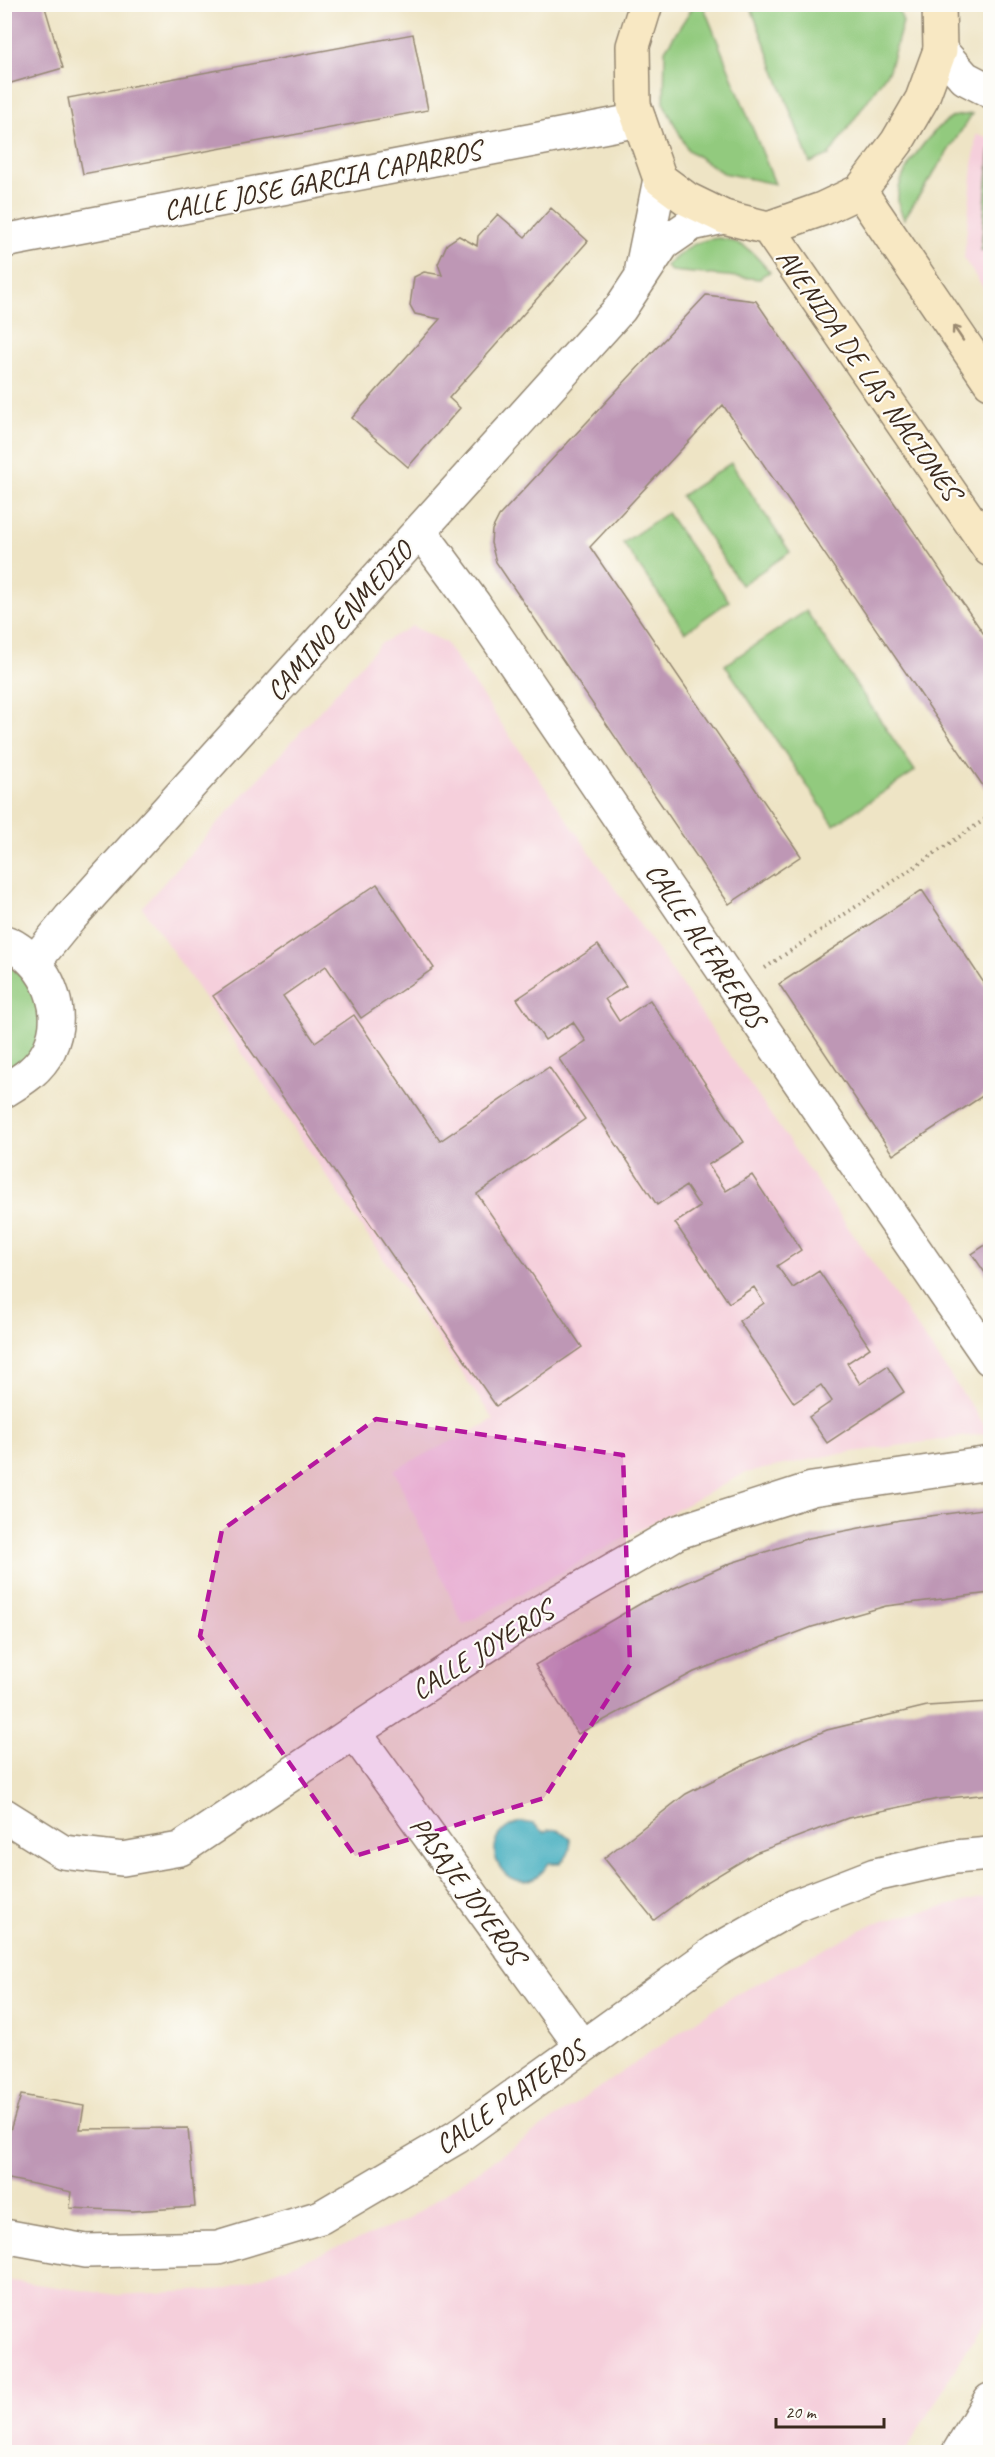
<svg xmlns="http://www.w3.org/2000/svg" width="995" height="2457" font-family="Caveat,sans-serif">
<style>
.built{fill:#f5cfdb}
.green{fill:#92ca7e;stroke:#667a4e;stroke-width:1.5}
.water{fill:#3eabbd;stroke:#3c6a6e;stroke-width:1.5}
.building{fill:#be97b5}
.lines{fill:none;stroke-linecap:round;stroke-linejoin:round}
.street-casing{stroke:#948772;stroke-width:36}
.secondary-casing{stroke:#948772;stroke-width:36}
.path{stroke:#948772;stroke-width:4;stroke-dasharray:1.5 4.5;stroke-linecap:butt}
.street{stroke:#fff;stroke-width:33}
.secondary{stroke:#f8e8c3;stroke-width:33}
.oneway{stroke:#9a8970}
.marked{fill:#b5179e;fill-opacity:0.2;stroke:#b5179e;stroke-width:4.5;stroke-dasharray:12 8;stroke-linejoin:round}
.labels{text-anchor:middle;dominant-baseline:central;stroke-width:4.5;stroke-linejoin:round;paint-order:stroke}
.street-label{font-size:28px;fill:#3b2a1e;stroke:#fdfcf7}
</style>
<rect width="100%" height="100%" fill="#fdfcf7"/>
<filter id="ink" filterUnits="userSpaceOnUse"><feTurbulence type="fractalNoise" baseFrequency=".0167" numOctaves="2"/><feDisplacementMap in="SourceGraphic" scale="12" xChannelSelector="R" yChannelSelector="G"/><feConvolveMatrix kernelMatrix="1 2 1 2 8 2 1 2 1" color-interpolation-filters="sRGB"/></filter>
<filter id="wash" filterUnits="userSpaceOnUse"><feTurbulence type="fractalNoise" baseFrequency=".008" numOctaves="4" result="noise"/><feDisplacementMap in="SourceGraphic" scale="24" xChannelSelector="R" yChannelSelector="G"/><feGaussianBlur stdDeviation="1.35" result="paint"/><feColorMatrix in="noise" values="0 0 0 0 0 0 0 0 0 0 0 0 0 0 0 0 0 1.4 0 .05"/><feComposite in="paint" operator="in"/></filter>
<g filter="url(#wash)">
<rect width="100%" height="100%" fill="#eee4c5"/>
<path class="built" d="M 976,135 L 990,137 L 990,298 L 964,259 Z
M 412,626 L 445,642 L 990,1433 L 832,1455 L 745,1473 L 463,1625 L 394,1470 L 494,1420 L 142,907 L 380,644 Z
M 981,1898 L 990,1898 L 990,2311 L 905,2452 L 5,2452 L 5,2280 L 118,2295 L 229,2289 L 405,2221 L 731,1997 L 874,1923 Z"/>
<path class="green" d="M 694,5 L 703,5 L 775,184 L 723,173 L 688,150 L 664,104 L 665,50 Z
M 750,5 L 897,5 L 903,22 L 889,70 L 829,155 L 810,163 Z
M 972,114 L 904,219 C 901,212 897,205 898,197 C 898,171 932,129 953,117 C 959,115 966,115 972,114 Z
M 990,149 L 990,251 L 981,250 Z
M 719,238 C 746,242 753,253 770,272 L 763,275 L 760,279 L 671,271 L 666,266 C 685,249 694,240 719,238 Z
M 731,463 L 790,552 L 741,585 L 681,496 Z
M 667,513 L 729,601 L 685,632 L 623,543 Z
M 806,611 L 915,771 L 834,825 L 725,665 Z
M 4,963 C 39,984 54,1025 27,1059 C 21,1066 12,1071 4,1076 Z"/>
<path class="water" d="M 521,1822 L 534,1824 L 543,1832 C 555,1827 561,1830 570,1838 C 571,1850 569,1856 560,1863 L 549,1863 C 515,1916 463,1837 521,1822 Z"/>
<g id="blocks">
<path class="building" d="M 4,4 L 44,4 L 63,68 L 4,85 Z
M 413,34 L 428,110 L 83,174 L 68,98 Z
M 551,208 L 588,241 L 449,398 L 460,408 L 408,467 L 352,418 L 440,319 L 415,314 L 410,305 L 414,277 L 424,272 L 442,275 L 438,264 L 447,244 L 459,236 L 477,246 L 478,236 L 498,214 L 525,237 Z
M 706,295 L 756,301 L 990,643 L 990,796 L 723,405 L 590,547 L 801,856 L 729,904 L 496,562 L 491,543 L 492,530 L 499,516 Z
M 377,884 L 434,968 L 361,1018 L 326,966 L 283,996 L 315,1042 L 354,1015 L 440,1141 L 549,1067 L 585,1119 L 477,1194 L 582,1347 L 496,1406 L 213,996 Z
M 922,890 L 990,992 L 990,1091 L 893,1155 L 779,984 Z
M 598,945 L 626,986 L 605,999 L 619,1021 L 650,1000 L 744,1142 L 708,1165 L 726,1191 L 752,1175 L 801,1250 L 777,1266 L 793,1288 L 819,1271 L 870,1348 L 847,1363 L 860,1384 L 887,1366 L 904,1392 L 827,1443 L 809,1417 L 832,1401 L 821,1385 L 794,1403 L 739,1321 L 764,1303 L 754,1287 L 729,1303 L 675,1223 L 700,1207 L 686,1186 L 657,1205 L 559,1059 L 586,1041 L 573,1022 L 545,1040 L 517,999 Z
M 990,1242 L 990,1280 L 972,1254 Z
M 990,1508 L 990,1593 L 886,1606 L 812,1627 L 694,1672 L 578,1734 L 535,1665 L 645,1601 L 731,1563 L 809,1538 L 900,1520 Z
M 990,1702 L 990,1794 L 938,1799 L 848,1818 L 755,1853 L 697,1888 L 654,1920 L 604,1858 L 686,1794 L 751,1761 L 827,1730 L 927,1706 Z
M 21,2095 L 84,2106 L 80,2129 L 188,2128 L 195,2207 L 133,2211 L 70,2208 L 72,2192 L 4,2178 L 4,2150 Z"/>
</g>
</g>
<g filter="url(#ink)">
<use href="#blocks" fill-opacity="0" stroke="#948772" stroke-width="1.5"/>
<g class="lines">
<g class="street-casing">
<path id="street" d="M 940,50 L 965,78 L 990,91
M 4,241 L 639,120
M 642,268 L 660,179
M 420,531 L 474,604 L 735,988 L 990,1359
M 4,942 C 11,943 15,947 21,951 C 51,973 66,1015 49,1050 C 39,1070 22,1080 4,1091
M 35,961 L 70,918 L 620,309 L 663,244 L 692,224 L 724,217
M 354,1732 L 582,2047
M 4,1815 L 63,1852 L 123,1859 L 180,1849 L 354,1732 L 523,1622 L 678,1532 L 812,1489 L 990,1463
M 4,2236 L 86,2251 L 218,2248 L 321,2217 L 457,2137 L 716,1951 L 795,1906 L 875,1875 L 955,1857 L 990,1854
M 959,2452 L 990,2400"/>
</g>
<g class="secondary-casing">
<path id="secondary" d="M 646,4 L 633,46 L 634,105 L 660,179 L 687,199 L 724,217 L 768,228 L 822,209 L 860,191 L 897,142 L 922,99 L 940,50 L 939,4
M 860,191 L 990,382
M 768,228 L 990,550"/>
</g>
<path class="path" d="M 765,968 L 990,816"/>
<use href="#street" class="street"/>
<use href="#secondary" class="secondary"/>
</g>
<defs><path id="oneway-shaft" d="M-6 0H5M1.5-3L5.5 0L1.5 3" fill="none" stroke-width="1.6" stroke-linecap="round" stroke-linejoin="round" transform="scale(1.5)"/></defs>
<use class="oneway" href="#oneway-shaft" transform="translate(958 333) rotate(-124)"/>
</g>
<path class="marked" d="M 376,1419 L 623,1455 L 630,1665 L 544,1798 L 355,1856 L 200,1636 L 222,1530 Z"/>
<g class="labels">
<g class="street-label">
<text transform="translate(322 180) rotate(-11)">CALLE JOSE GARCIA CAPARROS</text>
<text transform="translate(869 374) rotate(55)">AVENIDA DE LAS NACIONES</text>
<text transform="translate(339 621) rotate(-48)">CAMINO ENMEDIO</text>
<text transform="translate(706 945) rotate(56)">CALLE ALFAREROS</text>
<text transform="translate(482 1650) rotate(-32)">CALLE JOYEROS</text>
<text transform="translate(468 1890) rotate(54)">PASAJE JOYEROS</text>
<text transform="translate(510 2097) rotate(-35)">CALLE PLATEROS</text>
</g>
</g>
<rect width="995" height="2457" fill="none" stroke="#fdfcf7" stroke-width="24"/>
<path d="M776 2418v9h108v-9" fill="none" stroke="#3b2a1e" stroke-width="3"/>
<text x="785" y="2418" font-size="18" fill="#3b2a1e" stroke="#fdfcf7" stroke-width="4.5" paint-order="stroke">20 m</text>
</svg>
